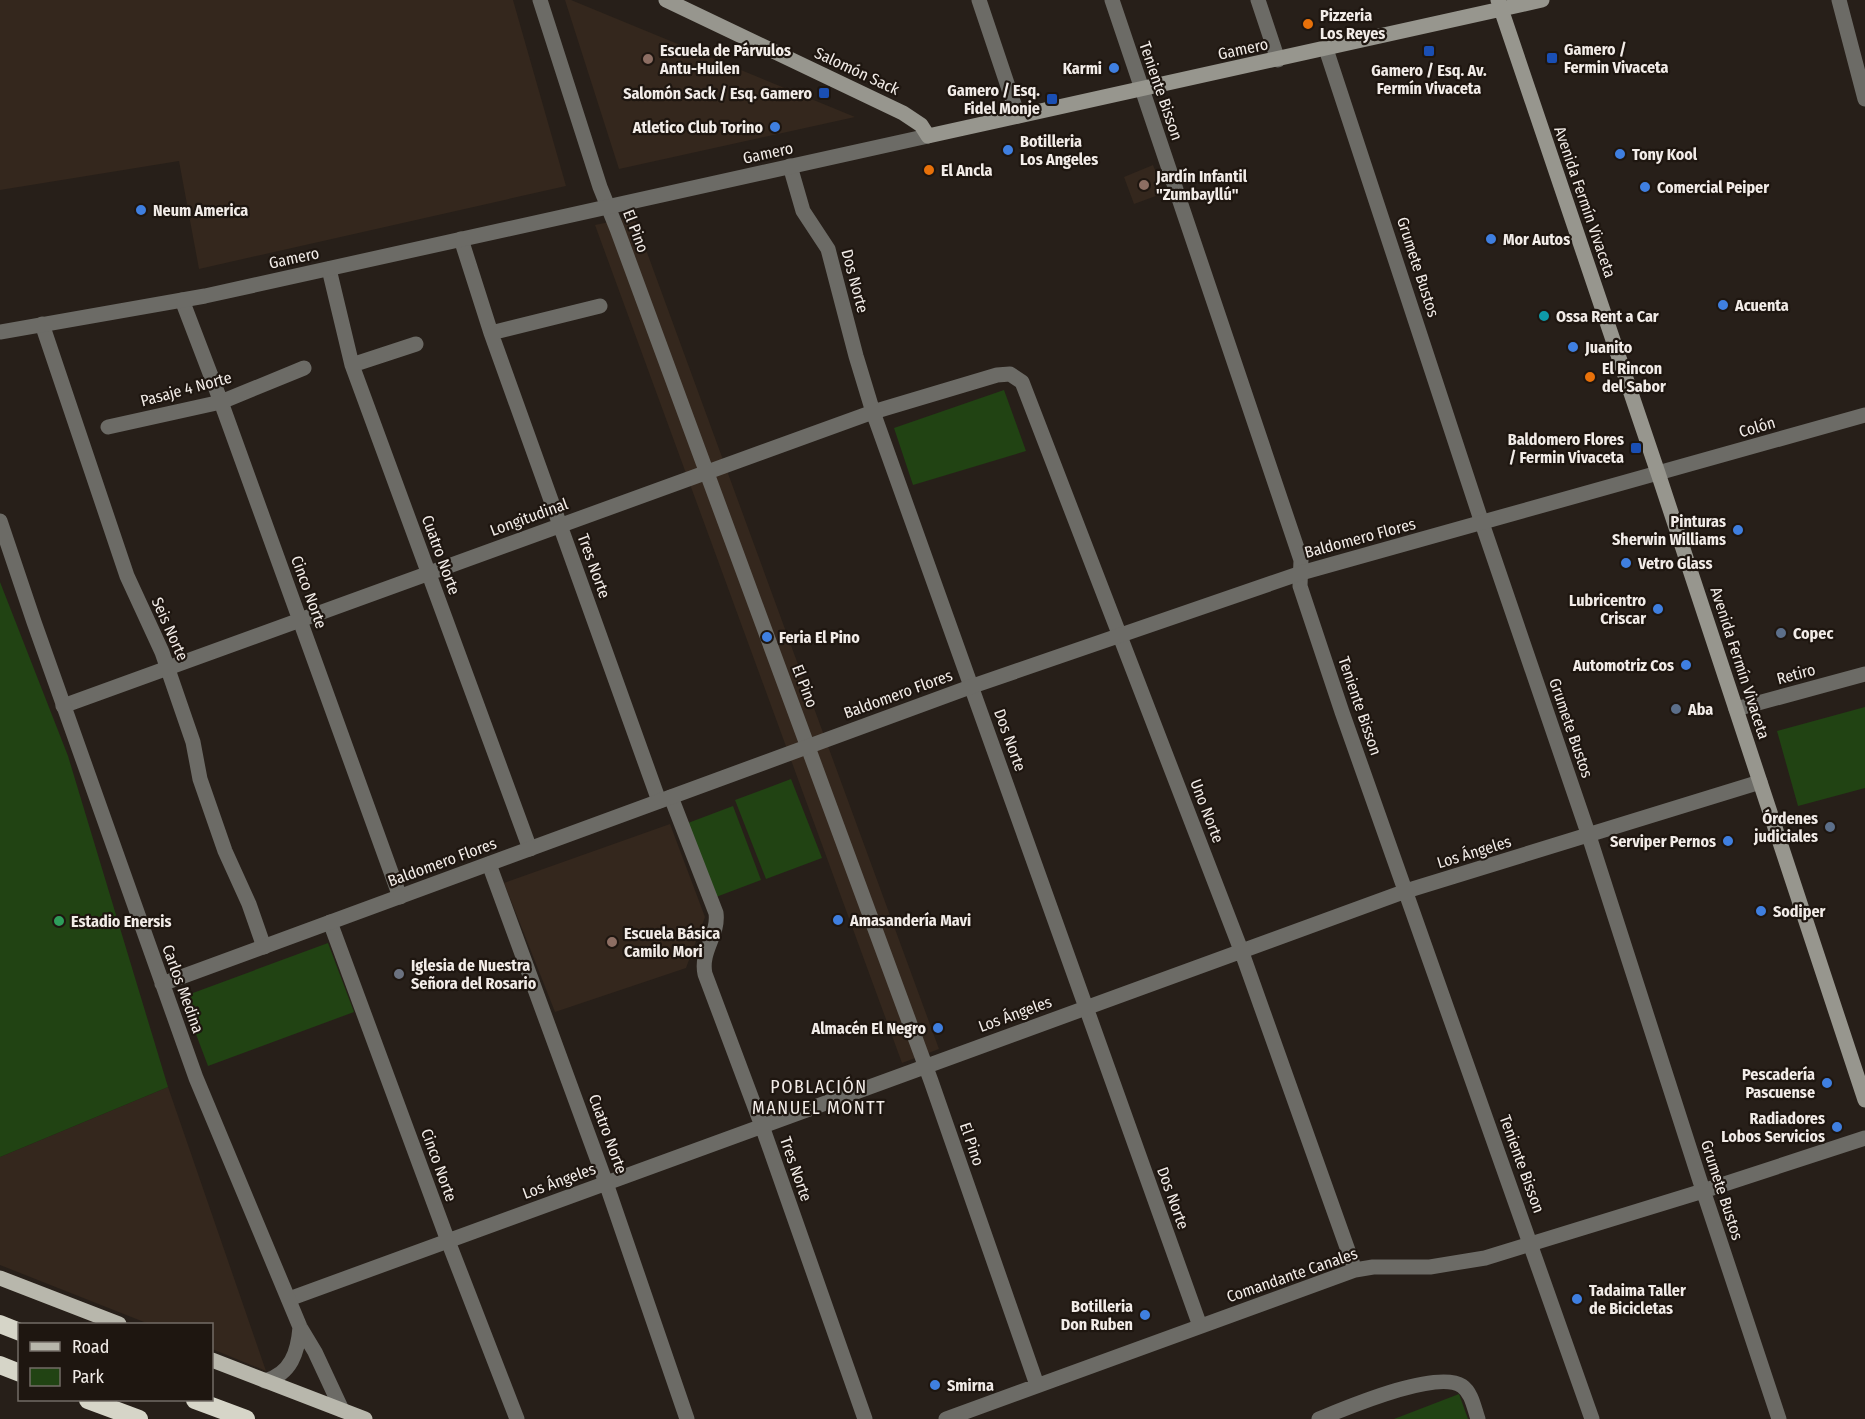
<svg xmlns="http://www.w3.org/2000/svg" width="1865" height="1419" font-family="'Fira Sans Condensed',sans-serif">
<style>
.built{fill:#34271d}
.green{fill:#214313}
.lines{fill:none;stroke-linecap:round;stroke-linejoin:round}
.minor{stroke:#6c6b66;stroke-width:15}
.tertiary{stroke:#6c6b66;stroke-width:15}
.secondary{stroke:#97968e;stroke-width:15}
.primary{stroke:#b8b7ac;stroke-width:15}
.motorway{stroke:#d6d5c8;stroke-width:18}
.food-dot{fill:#e8710a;stroke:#1e1610;stroke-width:2}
.transit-dot{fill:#1a4fb4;stroke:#1e1610;stroke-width:2}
.education-dot{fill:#8d6e63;stroke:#1e1610;stroke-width:2}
.shop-dot{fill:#3f7fe0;stroke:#1e1610;stroke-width:2}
.culture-dot{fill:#0f9aa8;stroke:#1e1610;stroke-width:2}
.service-dot{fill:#5c6f8a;stroke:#1e1610;stroke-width:2}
.leisure-dot{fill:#2e9e5b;stroke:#1e1610;stroke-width:2}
.worship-dot{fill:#6b7280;stroke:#1e1610;stroke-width:2}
.labels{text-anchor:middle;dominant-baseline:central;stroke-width:4.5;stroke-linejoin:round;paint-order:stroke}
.poi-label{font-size:16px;font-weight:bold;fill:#f2ece8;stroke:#1e1610;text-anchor:start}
.street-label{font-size:16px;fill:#f2ece8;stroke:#1e1610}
.neighbourhood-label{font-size:18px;letter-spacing:1.5px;fill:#f2ece8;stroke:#1e1610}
</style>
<rect width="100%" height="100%" fill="#271f19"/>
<path class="built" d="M 0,0 L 513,0 L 566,186 L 199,269 L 179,161 L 0,190 Z
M 565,0 L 571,0 L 855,117 L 619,169 Z
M 1153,165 L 1164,193 L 1134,204 L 1124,177 Z
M 634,217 L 939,1049 L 902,1063 L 595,225 Z
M 670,824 L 705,917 L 686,968 L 555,1012 L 504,883 Z
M 168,1087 L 266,1371 L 212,1349 L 212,1324 L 149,1324 L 0,1265 L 0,1157 Z"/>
<path class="green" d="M 1004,390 L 1026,451 L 913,485 L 894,428 Z
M 0,582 L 68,756 L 168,1087 L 0,1157 Z
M 1865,707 L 1865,788 L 1798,806 L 1777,731 Z
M 791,779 L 822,858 L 766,879 L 735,800 Z
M 733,806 L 761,880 L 716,897 L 688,823 Z
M 328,943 L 354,1012 L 208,1066 L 182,997 Z
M 1459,1394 L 1468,1419 L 1394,1419 Z"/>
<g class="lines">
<path class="minor" d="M 540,0 L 600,187 L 617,229 L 931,1081 L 1037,1385
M 979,0 L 1018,116
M 1112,0 L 1301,560 L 1300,586 L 1342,712 L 1592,1419
M 1258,0 L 1278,60
M 1839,0 L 1865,99
M 1326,49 L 1482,523 L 1589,836 L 1700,1181 L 1779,1419
M 790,166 L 803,211 L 828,249 L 856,356 L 873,412 L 1200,1326
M 461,239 L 491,333 L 659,801
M 329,269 L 352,365 L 530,849
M 182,300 L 221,402 L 400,897
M 42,324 L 127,576 L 162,652 L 193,742 L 200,779 L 225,851 L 249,904 L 264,947
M 491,333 L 600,306
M 352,365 L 416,344
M 108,427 L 221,402 L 304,368
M 63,706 L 873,412 L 997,375 L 1010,374 L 1022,382 L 1241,950 L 1355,1270
M 1736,709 L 1865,674
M 671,797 L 716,913 C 719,935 700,951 705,974 L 762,1126 L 865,1419
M 489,864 L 606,1183 L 687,1419
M 330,922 L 448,1241 L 517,1419
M 289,1299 L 1406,891 L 1760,782
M 946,1419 L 1355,1270 L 1373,1267 L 1430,1267 L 1485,1258 L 1703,1191 L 1865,1138
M 1319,1419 C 1346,1408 1437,1369 1462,1386 C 1472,1393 1474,1408 1478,1419"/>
<path class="tertiary" d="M 0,332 L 205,296 L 928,136
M 0,521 L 34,622 L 196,1078 L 300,1327 L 315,1352 L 342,1410
M 162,984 L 970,687 L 1301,573 L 1865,415
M 265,1381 C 291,1374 298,1352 300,1327"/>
<path class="secondary" d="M 666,0 L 903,113 L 921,125 L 928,136 L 1542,0
M 1498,0 L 1658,473 L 1865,1100"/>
<path class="primary" d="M 0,1278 L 119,1324
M 212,1360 L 365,1419"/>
<path class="motorway" d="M 0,1324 L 20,1332
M 0,1365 L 20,1373
M 88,1400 L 139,1419
M 195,1400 L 246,1419"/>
</g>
<g class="food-dot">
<circle cx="1308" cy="24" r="6"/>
<circle cx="929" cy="170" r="6"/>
<circle cx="1590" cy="377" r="6"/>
</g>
<g class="transit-dot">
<rect x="1423" y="45" width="12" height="12" rx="3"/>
<rect x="1546" y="52" width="12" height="12" rx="3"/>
<rect x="818" y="87" width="12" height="12" rx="3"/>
<rect x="1046" y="93" width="12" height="12" rx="3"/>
<rect x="1630" y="442" width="12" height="12" rx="3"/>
</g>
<g class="education-dot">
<circle cx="648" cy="59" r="6"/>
<circle cx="1144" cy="185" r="6"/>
<circle cx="612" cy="942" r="6"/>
</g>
<g class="shop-dot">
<circle cx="1114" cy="68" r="6"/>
<circle cx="775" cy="127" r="6"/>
<circle cx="1008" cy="150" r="6"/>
<circle cx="1620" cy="154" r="6"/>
<circle cx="1645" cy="187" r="6"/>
<circle cx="141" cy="210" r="6"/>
<circle cx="1491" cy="239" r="6"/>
<circle cx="1723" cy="305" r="6"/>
<circle cx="1573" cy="347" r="6"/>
<circle cx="1738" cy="530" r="6"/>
<circle cx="1626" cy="563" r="6"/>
<circle cx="1658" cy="609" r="6"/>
<circle cx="767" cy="637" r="6"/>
<circle cx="1686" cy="665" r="6"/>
<circle cx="1728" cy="841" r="6"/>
<circle cx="1761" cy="911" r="6"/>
<circle cx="838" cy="920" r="6"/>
<circle cx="938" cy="1028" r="6"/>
<circle cx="1827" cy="1083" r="6"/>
<circle cx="1837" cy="1127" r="6"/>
<circle cx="1577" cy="1299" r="6"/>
<circle cx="1145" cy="1315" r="6"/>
<circle cx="935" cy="1385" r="6"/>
</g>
<circle class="culture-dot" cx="1544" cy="316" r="6"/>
<g class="service-dot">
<circle cx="1781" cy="633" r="6"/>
<circle cx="1676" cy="709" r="6"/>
<circle cx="1830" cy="827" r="6"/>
</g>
<circle class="leisure-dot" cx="59" cy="921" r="6"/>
<circle class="worship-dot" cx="399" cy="974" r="6"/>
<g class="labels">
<g class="poi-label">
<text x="1320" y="15">Pizzeria<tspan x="1320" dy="18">Los Reyes</tspan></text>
<text x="1564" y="49">Gamero /<tspan x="1564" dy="18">Fermin Vivaceta</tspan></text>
<text x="660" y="50">Escuela de Párvulos<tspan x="660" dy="18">Antu-Huilen</tspan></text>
<text x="1102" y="68" text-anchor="end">Karmi</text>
<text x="1429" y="70" text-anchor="middle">Gamero / Esq. Av.<tspan x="1429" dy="18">Fermín Vivaceta</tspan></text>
<text x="1040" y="90" text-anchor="end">Gamero / Esq.<tspan x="1040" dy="18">Fidel Monje</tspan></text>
<text x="812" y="93" text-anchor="end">Salomón Sack / Esq. Gamero</text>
<text x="763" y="127" text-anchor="end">Atletico Club Torino</text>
<text x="1020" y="141">Botilleria<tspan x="1020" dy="18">Los Angeles</tspan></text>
<text x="1632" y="154">Tony Kool</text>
<text x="941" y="170">El Ancla</text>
<text x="1156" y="176">Jardín Infantil<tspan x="1156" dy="18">"Zumbayllú"</tspan></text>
<text x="1657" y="187">Comercial Peiper</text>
<text x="153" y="210">Neum America</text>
<text x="1503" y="239">Mor Autos</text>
<text x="1735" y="305">Acuenta</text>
<text x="1556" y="316">Ossa Rent a Car</text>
<text x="1585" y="347">Juanito</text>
<text x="1602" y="368">El Rincon<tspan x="1602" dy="18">del Sabor</tspan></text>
<text x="1624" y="439" text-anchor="end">Baldomero Flores<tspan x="1624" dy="18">/ Fermin Vivaceta</tspan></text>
<text x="1726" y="521" text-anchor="end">Pinturas<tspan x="1726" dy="18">Sherwin Williams</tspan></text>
<text x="1638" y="563">Vetro Glass</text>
<text x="1646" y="600" text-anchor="end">Lubricentro<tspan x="1646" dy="18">Criscar</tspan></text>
<text x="1793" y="633">Copec</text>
<text x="779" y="637">Feria El Pino</text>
<text x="1674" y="665" text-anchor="end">Automotriz Cos</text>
<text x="1688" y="709">Aba</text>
<text x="1818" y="818" text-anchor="end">Órdenes<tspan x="1818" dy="18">judiciales</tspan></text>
<text x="1716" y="841" text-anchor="end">Serviper Pernos</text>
<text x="1773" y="911">Sodiper</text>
<text x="850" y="920">Amasandería Mavi</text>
<text x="71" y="921">Estadio Enersis</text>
<text x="624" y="933">Escuela Básica<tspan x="624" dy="18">Camilo Mori</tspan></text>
<text x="411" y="965">Iglesia de Nuestra<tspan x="411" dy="18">Señora del Rosario</tspan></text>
<text x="926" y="1028" text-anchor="end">Almacén El Negro</text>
<text x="1815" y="1074" text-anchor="end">Pescadería<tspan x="1815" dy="18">Pascuense</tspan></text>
<text x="1825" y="1118" text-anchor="end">Radiadores<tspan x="1825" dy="18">Lobos Servicios</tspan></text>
<text x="1589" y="1290">Tadaima Taller<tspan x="1589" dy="18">de Bicicletas</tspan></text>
<text x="1133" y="1306" text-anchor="end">Botilleria<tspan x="1133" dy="18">Don Ruben</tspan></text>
<text x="947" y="1385">Smirna</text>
</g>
<g class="street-label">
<text transform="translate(1243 49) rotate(-12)">Gamero</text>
<text transform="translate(857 71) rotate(25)">Salomón Sack</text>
<text transform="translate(1161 91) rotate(71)">Teniente Bisson</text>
<text transform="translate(768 153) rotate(-12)">Gamero</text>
<text transform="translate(1585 202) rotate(71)">Avenida Fermín Vivaceta</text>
<text transform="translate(636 231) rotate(69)">El Pino</text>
<text transform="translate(294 258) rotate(-12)">Gamero</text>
<text transform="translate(1418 267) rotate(72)">Grumete Bustos</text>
<text transform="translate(855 281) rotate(75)">Dos Norte</text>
<text transform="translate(186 389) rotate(-15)">Pasaje 4 Norte</text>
<text transform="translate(1757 427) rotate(-16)">Colón</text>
<text transform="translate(529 517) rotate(-20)">Longitudinal</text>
<text transform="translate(1360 538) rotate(-15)">Baldomero Flores</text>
<text transform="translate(441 555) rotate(70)">Cuatro Norte</text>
<text transform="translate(594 566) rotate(70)">Tres Norte</text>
<text transform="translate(309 592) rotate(70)">Cinco Norte</text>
<text transform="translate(170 629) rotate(66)">Seis Norte</text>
<text transform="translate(1740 663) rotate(72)">Avenida Fermín Vivaceta</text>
<text transform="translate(1796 674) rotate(-15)">Retiro</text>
<text transform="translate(805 686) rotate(69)">El Pino</text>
<text transform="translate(898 694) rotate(-20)">Baldomero Flores</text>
<text transform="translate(1360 706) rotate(71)">Teniente Bisson</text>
<text transform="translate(1571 728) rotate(71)">Grumete Bustos</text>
<text transform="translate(1010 740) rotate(70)">Dos Norte</text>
<text transform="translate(1207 811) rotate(69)">Uno Norte</text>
<text transform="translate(1474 852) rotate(-17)">Los Ángeles</text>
<text transform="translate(442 862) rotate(-20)">Baldomero Flores</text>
<text transform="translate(183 989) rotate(70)">Carlos Medina</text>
<text transform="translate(1015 1014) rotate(-20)">Los Ángeles</text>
<text transform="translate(608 1134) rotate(70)">Cuatro Norte</text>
<text transform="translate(972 1144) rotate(71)">El Pino</text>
<text transform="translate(1522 1164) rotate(70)">Teniente Bisson</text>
<text transform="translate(439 1165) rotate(70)">Cinco Norte</text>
<text transform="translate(796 1169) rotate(71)">Tres Norte</text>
<text transform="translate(559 1181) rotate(-20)">Los Ángeles</text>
<text transform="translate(1722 1190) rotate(72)">Grumete Bustos</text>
<text transform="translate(1173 1198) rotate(70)">Dos Norte</text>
<text transform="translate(1292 1275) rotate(-19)">Comandante Canales</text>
</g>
<g class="neighbourhood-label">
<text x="819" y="1087">POBLACIÓN<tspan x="819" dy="21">MANUEL MONTT</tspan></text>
</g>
</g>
<rect x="18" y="1323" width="195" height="78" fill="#1e1610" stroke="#736c66" stroke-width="1.5"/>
<rect x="30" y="1342" width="30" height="9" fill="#b8b7ac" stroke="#736c66" stroke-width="1.5"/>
<text x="72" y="1353" font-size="18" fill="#f2ece8">Road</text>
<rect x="30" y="1368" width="30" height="18" fill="#214313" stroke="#736c66" stroke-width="1.5"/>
<text x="72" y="1383" font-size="18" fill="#f2ece8">Park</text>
</svg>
